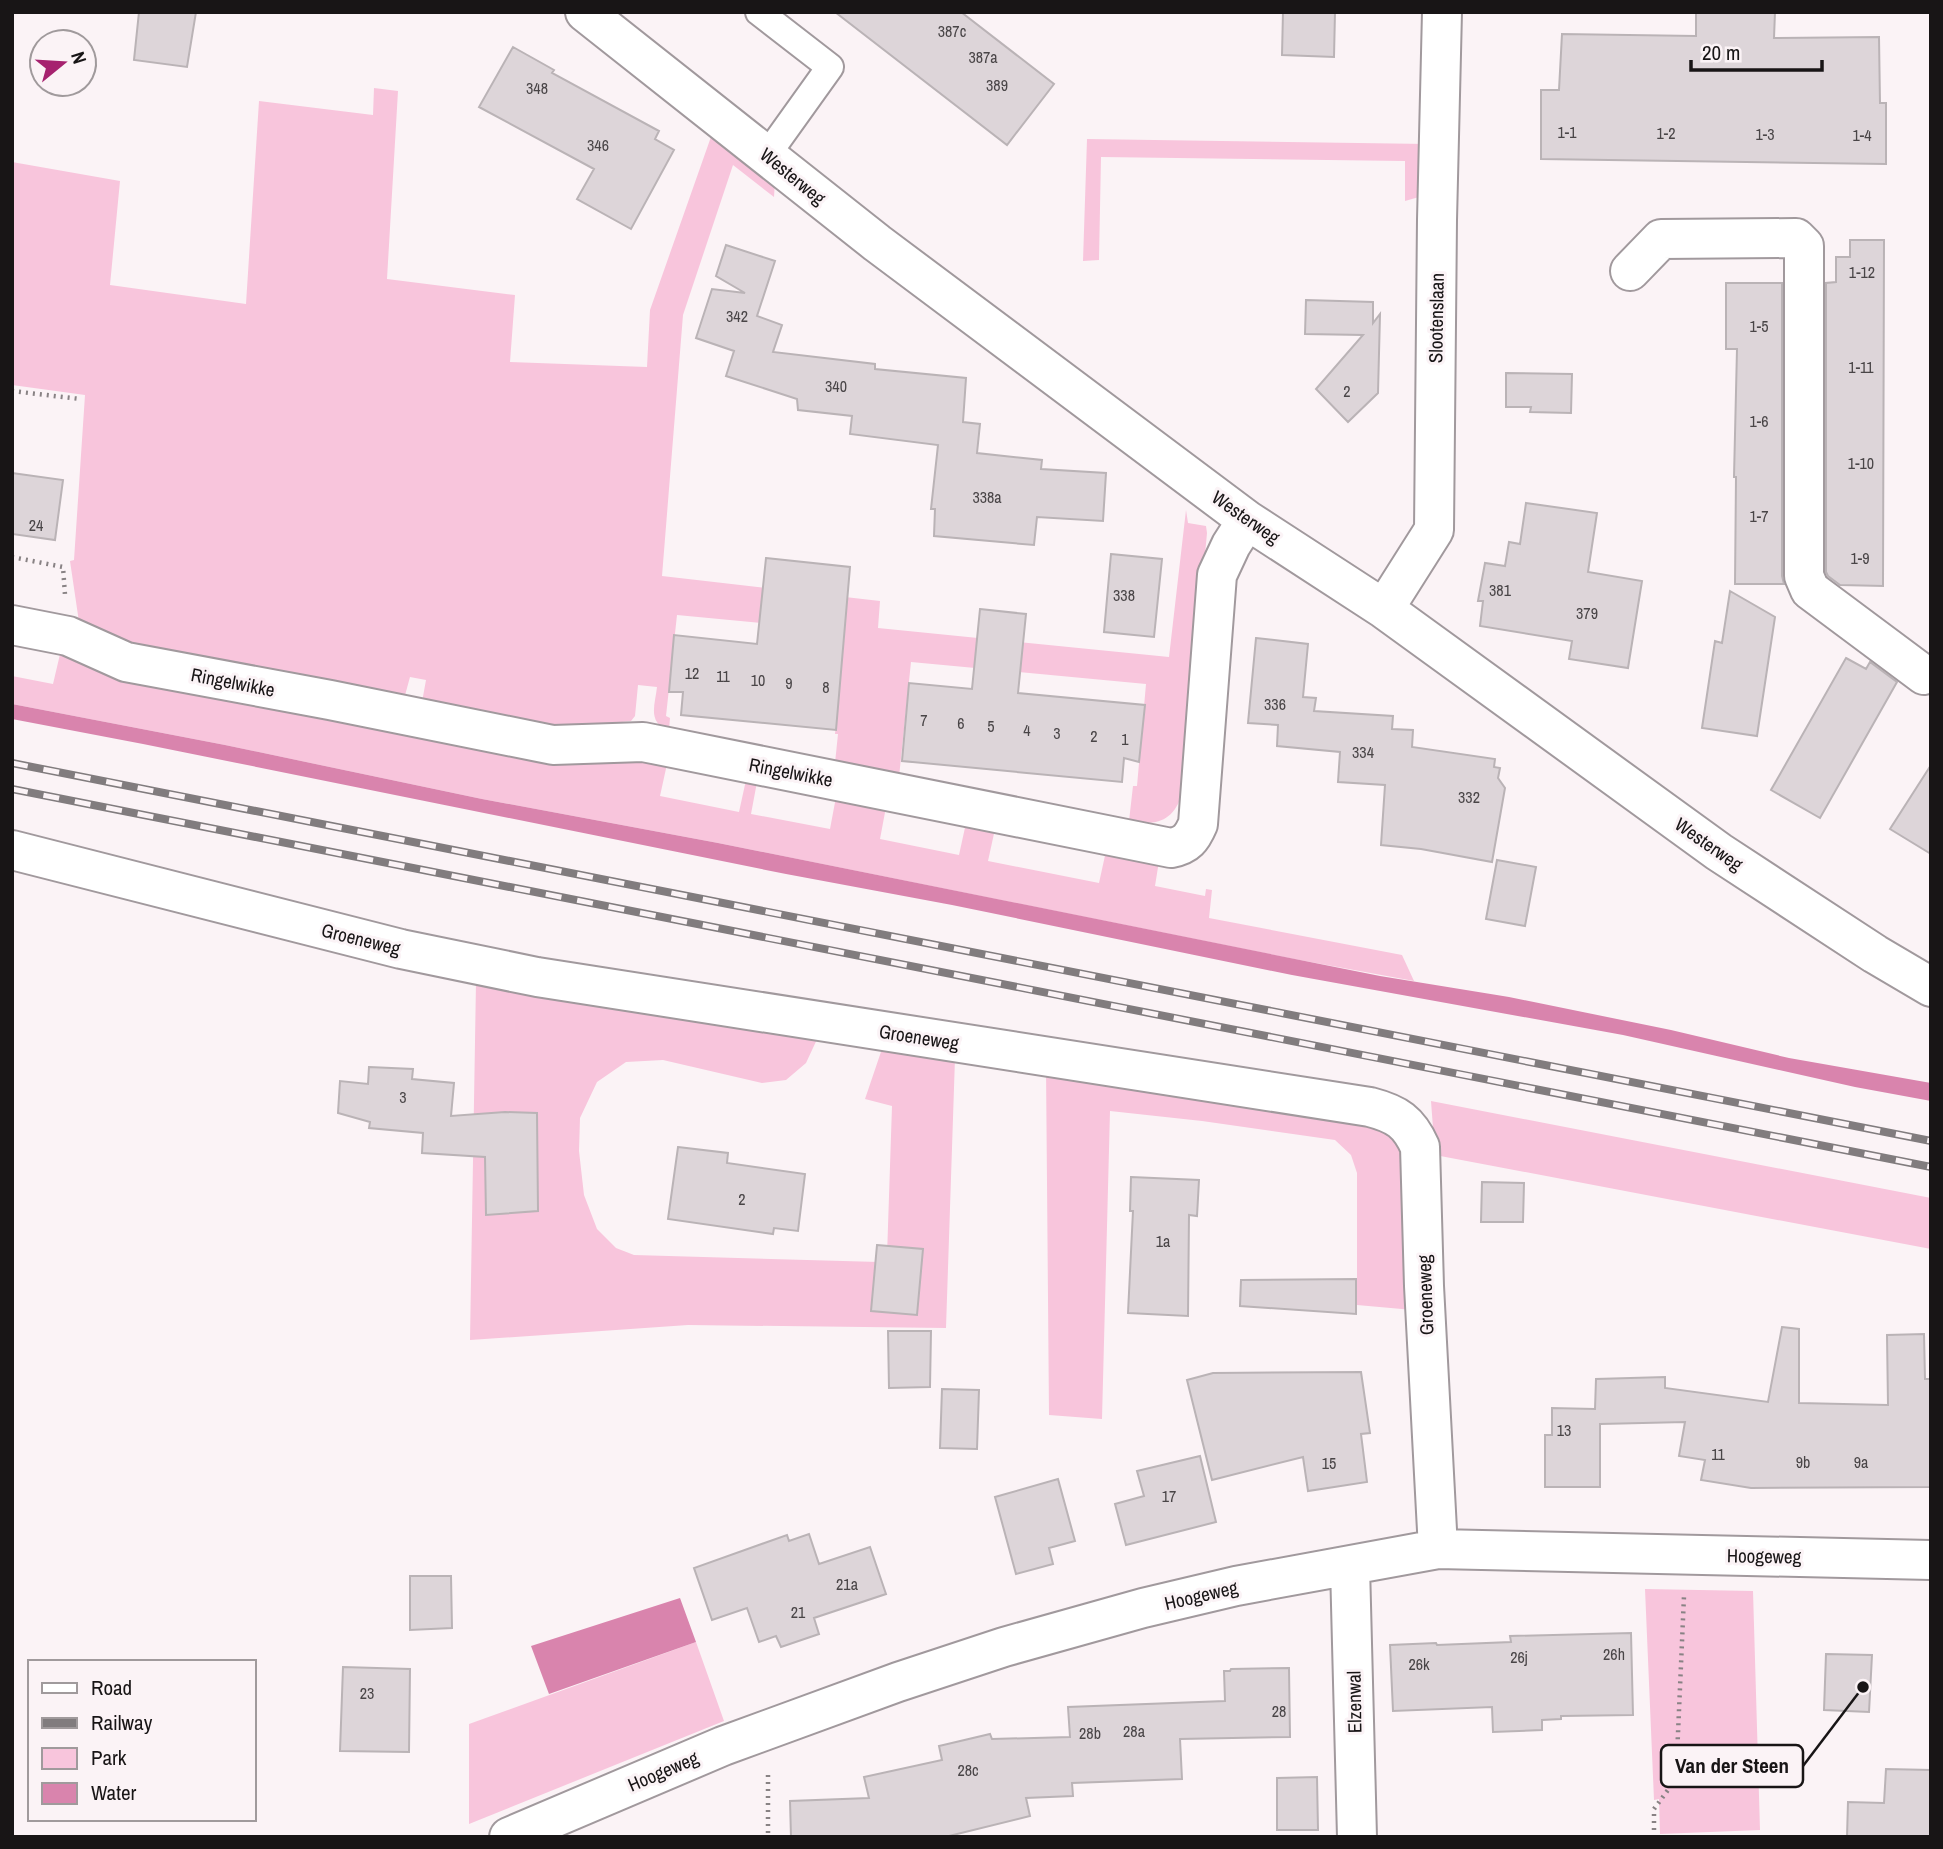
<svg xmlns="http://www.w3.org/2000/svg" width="1943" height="1849" font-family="'Archivo Narrow',sans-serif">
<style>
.green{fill:#f8c5dc}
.water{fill:#d984ad}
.building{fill:#ddd5d9;stroke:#bab3b6;stroke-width:2}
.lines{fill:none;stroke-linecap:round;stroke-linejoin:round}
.service-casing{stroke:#a1999d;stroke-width:30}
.pedestrian-casing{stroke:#a1999d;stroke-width:42}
.minor-casing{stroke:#a1999d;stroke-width:42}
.path{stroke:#888284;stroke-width:4.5;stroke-dasharray:2 5;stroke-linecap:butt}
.service{stroke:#fff;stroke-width:26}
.pedestrian{stroke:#fff;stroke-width:38}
.minor{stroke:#fff;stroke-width:38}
.rail-casing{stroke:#817c7e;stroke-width:8}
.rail{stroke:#fbf3f6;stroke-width:5;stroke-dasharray:16;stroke-linecap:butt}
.labels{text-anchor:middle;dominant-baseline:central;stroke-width:6;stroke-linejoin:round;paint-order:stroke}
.number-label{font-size:16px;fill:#494547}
.street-label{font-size:19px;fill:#181516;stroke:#fbf3f6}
.leader{fill:none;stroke:#181516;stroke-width:2.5}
.callout-dot{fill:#181516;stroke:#fbf3f6;stroke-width:2.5}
.callout{fill:#fbf3f6;stroke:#181516;stroke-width:2.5}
.callout-label{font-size:21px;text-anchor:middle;font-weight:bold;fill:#181516}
</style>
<rect width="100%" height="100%" fill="#fbf3f6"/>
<path class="green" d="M 374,88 L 398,91 L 387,279 L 515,295 L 510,362 L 647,367 L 650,310 L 712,134 L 775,181 L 774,197 L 733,165 L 683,315 L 662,576 L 880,601 L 878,628 L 1169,657 L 1186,510 L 1188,523 L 1206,526 L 1207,533 L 1183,792 C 1173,822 1157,826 1129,821 L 1133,786 L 1137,786 L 1146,684 L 911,662 L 899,777 L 835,763 L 838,734 L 835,734 L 845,631 L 677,615 L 666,716 L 670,718 L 669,730 C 647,723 655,705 657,687 L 638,685 L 635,716 L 631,721 L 557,729 L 422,702 L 426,680 L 410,677 L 404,699 L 133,647 L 86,623 L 79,622 L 70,561 L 74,560 L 85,395 L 12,385 L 12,162 L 120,181 L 110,285 L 246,304 L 259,101 L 373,115 Z
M 1087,139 L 1428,144 L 1419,197 L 1405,201 L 1405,161 L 1101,157 L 1099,260 L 1083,261 Z
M 61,650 L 667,764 L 660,796 L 739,812 L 746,780 L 757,782 L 751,814 L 830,829 L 836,797 L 886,807 L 880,839 L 959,855 L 966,823 L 995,829 L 988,861 L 1099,883 L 1106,851 L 1159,861 L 1155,886 L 1205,896 L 1206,889 L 1212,890 L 1209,918 L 1402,955 L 1414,981 L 1294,959 L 718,843 L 482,799 L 225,745 L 12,704 L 12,676 L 53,684 Z
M 476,982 L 819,1035 L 806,1063 L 786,1080 L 762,1083 L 663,1060 L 626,1062 L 597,1082 L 580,1118 L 579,1151 L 584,1195 L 597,1229 L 616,1248 L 634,1255 L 879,1262 L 887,1256 L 892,1106 L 865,1099 L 884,1043 L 955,1058 L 946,1328 L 688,1325 L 470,1340 Z
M 1046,1067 L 1380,1122 L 1412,1157 L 1413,1310 L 1357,1305 L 1357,1173 L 1351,1155 L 1335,1140 L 1202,1121 L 1110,1111 L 1102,1419 L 1049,1415 Z
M 1431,1101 L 1931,1198 L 1931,1249 L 1435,1155 Z
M 1645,1589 L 1753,1591 L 1760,1830 L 1660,1834 L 1659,1799 L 1654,1800 Z
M 696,1642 L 724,1721 L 469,1824 L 469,1724 Z"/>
<path class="water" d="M 12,704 L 225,745 L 482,799 L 718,843 L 1380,976 L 1509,997 L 1671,1030 L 1789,1058 L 1931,1083 L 1931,1101 L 1855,1087 L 1623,1035 L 1292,975 L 952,905 L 786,874 L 143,744 L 12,719 Z
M 680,1598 L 696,1642 L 549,1694 L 531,1646 Z"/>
<path class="building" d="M 139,12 L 196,12 L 187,67 L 134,60 Z
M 835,12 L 961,12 L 1054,84 L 1007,145 Z
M 1283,12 L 1335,12 L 1334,57 L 1282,55 Z
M 1696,12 L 1775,12 L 1774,38 L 1879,37 L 1880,103 L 1886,103 L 1886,164 L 1541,159 L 1541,90 L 1559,90 L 1562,34 L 1696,36 Z
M 513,47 L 554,70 L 552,73 L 659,131 L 655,139 L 674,150 L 631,229 L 577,199 L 594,169 L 479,107 Z
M 1850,240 L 1884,240 L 1883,586 L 1840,585 L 1828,576 L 1826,572 L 1826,283 L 1836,282 L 1836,257 L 1850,257 Z
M 726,245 L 775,261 L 757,316 L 782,325 L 773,352 L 875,364 L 875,369 L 966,378 L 963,422 L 980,424 L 977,453 L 1042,460 L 1041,469 L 1106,473 L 1103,521 L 1037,517 L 1034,545 L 934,536 L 935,509 L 931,509 L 938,445 L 850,434 L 852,416 L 798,410 L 797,399 L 726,376 L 734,351 L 696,338 L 712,289 L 745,293 L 716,276 Z
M 1726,283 L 1782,283 L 1782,576 L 1784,584 L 1735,584 L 1736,477 L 1734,477 L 1737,349 L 1726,349 Z
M 1306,300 L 1373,302 L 1373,323 L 1380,314 L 1378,393 L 1348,422 L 1316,389 L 1363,335 L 1305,334 Z
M 1506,373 L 1572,374 L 1571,413 L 1530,412 L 1531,407 L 1506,407 Z
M 12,473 L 63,480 L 55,540 L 12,534 Z
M 1526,503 L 1597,513 L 1588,572 L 1642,581 L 1628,668 L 1569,659 L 1572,641 L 1480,626 L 1483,601 L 1478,601 L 1485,563 L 1505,566 L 1509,542 L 1520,544 Z
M 1111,554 L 1162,559 L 1154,637 L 1104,632 Z
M 766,558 L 850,567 L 836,730 L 681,715 L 683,692 L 669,692 L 674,635 L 757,644 Z
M 1730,591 L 1775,617 L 1757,736 L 1702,728 L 1715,641 L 1722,643 Z
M 980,609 L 1026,614 L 1018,693 L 1145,705 L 1139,762 L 1124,758 L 1122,782 L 902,761 L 909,683 L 972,689 Z
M 1256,638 L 1308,644 L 1303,697 L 1316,698 L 1314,711 L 1393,716 L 1392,729 L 1413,730 L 1412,747 L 1495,759 L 1494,767 L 1500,768 L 1498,778 L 1505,788 L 1492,862 L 1421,849 L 1381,845 L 1385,785 L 1338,782 L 1340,752 L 1277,746 L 1278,725 L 1248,723 Z
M 1846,658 L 1866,669 L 1870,662 L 1897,682 L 1820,818 L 1771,790 Z
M 1931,765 L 1931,854 L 1890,829 Z
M 1497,860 L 1536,867 L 1525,926 L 1486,919 Z
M 369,1067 L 413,1069 L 412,1079 L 454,1083 L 451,1116 L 505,1112 L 537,1113 L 538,1211 L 486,1215 L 485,1157 L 422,1153 L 423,1133 L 369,1128 L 370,1122 L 338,1113 L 340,1081 L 368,1084 Z
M 678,1147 L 728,1153 L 727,1163 L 805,1174 L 798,1231 L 774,1228 L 773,1234 L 668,1219 Z
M 1131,1177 L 1199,1180 L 1197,1216 L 1189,1215 L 1188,1316 L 1128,1313 L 1133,1211 L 1130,1211 Z
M 1482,1182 L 1524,1183 L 1523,1222 L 1481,1222 Z
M 877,1245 L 923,1249 L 917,1315 L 871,1311 Z
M 1356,1279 L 1356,1314 L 1240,1306 L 1241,1280 Z
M 1782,1327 L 1799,1329 L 1799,1403 L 1888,1405 L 1887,1335 L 1924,1334 L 1925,1379 L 1931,1379 L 1931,1487 L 1751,1488 L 1701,1480 L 1705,1460 L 1679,1456 L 1685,1422 L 1600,1424 L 1600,1487 L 1545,1487 L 1545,1435 L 1552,1435 L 1552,1408 L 1595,1409 L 1596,1379 L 1665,1377 L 1665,1388 L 1768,1402 Z
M 888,1331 L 931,1331 L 930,1387 L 889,1388 Z
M 1361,1372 L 1370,1433 L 1361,1434 L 1367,1482 L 1308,1491 L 1303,1457 L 1212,1480 L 1187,1380 L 1213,1373 Z
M 942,1389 L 979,1390 L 977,1449 L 940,1448 Z
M 1200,1456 L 1216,1522 L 1126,1545 L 1115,1504 L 1144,1496 L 1137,1471 Z
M 1058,1479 L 1075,1541 L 1049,1548 L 1053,1564 L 1016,1574 L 995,1497 Z
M 809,1534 L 819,1564 L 870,1547 L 886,1594 L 814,1618 L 819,1634 L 781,1647 L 776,1636 L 759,1642 L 747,1608 L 712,1620 L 694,1568 L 787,1535 L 789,1541 Z
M 410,1576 L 451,1576 L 452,1628 L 410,1630 Z
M 1631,1633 L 1633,1715 L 1561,1716 L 1561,1719 L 1542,1720 L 1542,1730 L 1493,1732 L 1492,1707 L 1393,1711 L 1390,1645 L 1436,1643 L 1437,1645 L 1511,1642 L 1510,1636 Z
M 1826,1654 L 1872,1655 L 1869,1712 L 1824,1710 Z
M 343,1667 L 410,1669 L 409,1752 L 340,1751 Z
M 1289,1668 L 1290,1737 L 1180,1739 L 1182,1779 L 1072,1783 L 1073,1796 L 1026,1798 L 1030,1816 L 945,1837 L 791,1837 L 790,1801 L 869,1798 L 864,1777 L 942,1760 L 939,1746 L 990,1734 L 992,1739 L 1070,1737 L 1068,1707 L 1225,1701 L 1224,1671 L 1230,1671 L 1231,1669 Z
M 1886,1769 L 1931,1770 L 1931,1837 L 1847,1837 L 1848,1802 L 1884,1803 Z
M 1317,1777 L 1318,1830 L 1277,1830 L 1277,1778 Z"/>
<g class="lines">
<g class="service-casing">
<path id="service" d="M 759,12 L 830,67 L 767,155"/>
</g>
<g class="pedestrian-casing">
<path id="pedestrian" d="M 1630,271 L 1661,239 L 1796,238 L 1804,246 L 1804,576 L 1810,590 L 1924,675"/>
</g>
<g class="minor-casing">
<path id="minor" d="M 585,12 L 877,243 L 1247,520 L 1384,609 L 1719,852 L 1875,954 L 1931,987
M 1384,609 L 1434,530 L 1437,220 L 1442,12
M 12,625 L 68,636 L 126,662 L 330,700 L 553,745 L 643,742 L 1171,848 C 1187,845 1192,838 1198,824 L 1217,575 L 1231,545 L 1247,520
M 12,850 L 401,949 L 537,977 L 1370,1107 C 1397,1114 1409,1122 1420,1147 L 1424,1286 L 1438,1549
M 1350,1566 L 1357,1837
M 509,1837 L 723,1746 L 898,1682 L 1004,1647 L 1143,1608 L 1236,1586 L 1438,1549 L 1931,1560"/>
</g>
<path class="path" d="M 12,391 L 80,399
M 12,557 L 63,567 L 65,595
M 768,1775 L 768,1837
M 1654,1837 L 1654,1809 L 1676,1779 L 1684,1596"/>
<use href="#service" class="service"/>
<use href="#pedestrian" class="pedestrian"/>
<use href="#minor" class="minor"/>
<g class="rail-casing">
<path id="rail" d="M 12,763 L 1931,1141
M 12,789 L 1931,1167"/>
</g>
<use href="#rail" class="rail"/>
</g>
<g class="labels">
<g class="number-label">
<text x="952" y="31">387c</text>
<text x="983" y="57">387a</text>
<text x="997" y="85">389</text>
<text x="537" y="88">348</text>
<text x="1567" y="132">1-1</text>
<text x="1666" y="133">1-2</text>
<text x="1765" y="134">1-3</text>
<text x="1862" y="135">1-4</text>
<text x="598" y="145">346</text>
<text x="1862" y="272">1-12</text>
<text x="737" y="316">342</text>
<text x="1759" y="326">1-5</text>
<text x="1861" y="367">1-11</text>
<text x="836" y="386">340</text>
<text x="1347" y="391">2</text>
<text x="1759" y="421">1-6</text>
<text x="1861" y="463">1-10</text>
<text x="987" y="497">338a</text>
<text x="1759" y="516">1-7</text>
<text x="36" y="525">24</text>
<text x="1860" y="558">1-9</text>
<text x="1500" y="590">381</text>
<text x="1124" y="595">338</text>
<text x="1587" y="613">379</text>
<text x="692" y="673">12</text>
<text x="723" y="676">11</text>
<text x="758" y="680">10</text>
<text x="789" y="683">9</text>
<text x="826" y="687">8</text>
<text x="1275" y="704">336</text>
<text x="924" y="720">7</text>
<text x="961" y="723">6</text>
<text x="991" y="726">5</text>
<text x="1027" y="730">4</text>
<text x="1057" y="733">3</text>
<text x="1094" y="736">2</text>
<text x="1125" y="739">1</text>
<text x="1363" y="752">334</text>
<text x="1469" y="797">332</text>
<text x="403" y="1097">3</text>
<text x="742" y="1199">2</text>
<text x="1163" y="1241">1a</text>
<text x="1564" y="1430">13</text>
<text x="1718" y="1454">11</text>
<text x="1803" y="1462">9b</text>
<text x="1861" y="1462">9a</text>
<text x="1329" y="1463">15</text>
<text x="1169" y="1496">17</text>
<text x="847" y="1584">21a</text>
<text x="798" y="1612">21</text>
<text x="1614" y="1654">26h</text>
<text x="1519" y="1657">26j</text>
<text x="1419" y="1664">26k</text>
<text x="367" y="1693">23</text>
<text x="1279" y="1711">28</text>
<text x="1134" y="1731">28a</text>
<text x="1090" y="1733">28b</text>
<text x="968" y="1770">28c</text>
</g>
<g class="street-label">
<text transform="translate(793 176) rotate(39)">Westerweg</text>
<text transform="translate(1436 318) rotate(-89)">Slootenslaan</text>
<text transform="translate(1246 517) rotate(35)">Westerweg</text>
<text transform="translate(233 682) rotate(11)">Ringelwikke</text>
<text transform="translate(791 772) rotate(11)">Ringelwikke</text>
<text transform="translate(1709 844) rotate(35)">Westerweg</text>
<text transform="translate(361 939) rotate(14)">Groeneweg</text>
<text transform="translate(919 1037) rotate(9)">Groeneweg</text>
<text transform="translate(1425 1295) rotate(-92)">Groeneweg</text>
<text transform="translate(1764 1556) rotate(1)">Hoogeweg</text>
<text transform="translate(1201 1595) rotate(-13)">Hoogeweg</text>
<text transform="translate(1354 1702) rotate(-91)">Elzenwal</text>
<text transform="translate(663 1771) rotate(-23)">Hoogeweg</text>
</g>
</g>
<path class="leader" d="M1863 1687L1803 1766"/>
<circle class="callout-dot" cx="1863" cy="1687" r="7"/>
<rect class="callout" x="1661" y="1745" width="142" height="42" rx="7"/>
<g class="callout-label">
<text x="1732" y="1773">Van der Steen</text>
</g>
<rect width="1943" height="1849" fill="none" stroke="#181516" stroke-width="28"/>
<rect x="28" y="1660" width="228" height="161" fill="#fbf3f6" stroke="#a09a9c" stroke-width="2"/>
<rect x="42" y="1683" width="35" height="10" fill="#ffffff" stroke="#a09a9c" stroke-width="2"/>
<text x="91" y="1695" font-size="21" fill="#181516">Road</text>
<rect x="42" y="1718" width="35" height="10" fill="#817c7e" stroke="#a09a9c" stroke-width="2"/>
<text x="91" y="1730" font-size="21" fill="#181516">Railway</text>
<rect x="42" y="1748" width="35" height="21" fill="#f8c5dc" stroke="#a09a9c" stroke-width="2"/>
<text x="91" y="1765" font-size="21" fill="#181516">Park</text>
<rect x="42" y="1783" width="35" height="21" fill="#d984ad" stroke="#a09a9c" stroke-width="2"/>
<text x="91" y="1800" font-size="21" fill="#181516">Water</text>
<g transform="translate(63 63) rotate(72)"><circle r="33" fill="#fbf3f6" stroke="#a09a9c" stroke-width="2"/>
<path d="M0-5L12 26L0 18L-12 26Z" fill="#a6226f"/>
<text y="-10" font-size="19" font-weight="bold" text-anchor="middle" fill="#181516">N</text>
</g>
<path d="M1691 60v10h131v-10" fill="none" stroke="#181516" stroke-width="3.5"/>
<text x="1702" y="60" font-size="21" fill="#181516" stroke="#fbf3f6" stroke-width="5" paint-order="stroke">20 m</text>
</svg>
